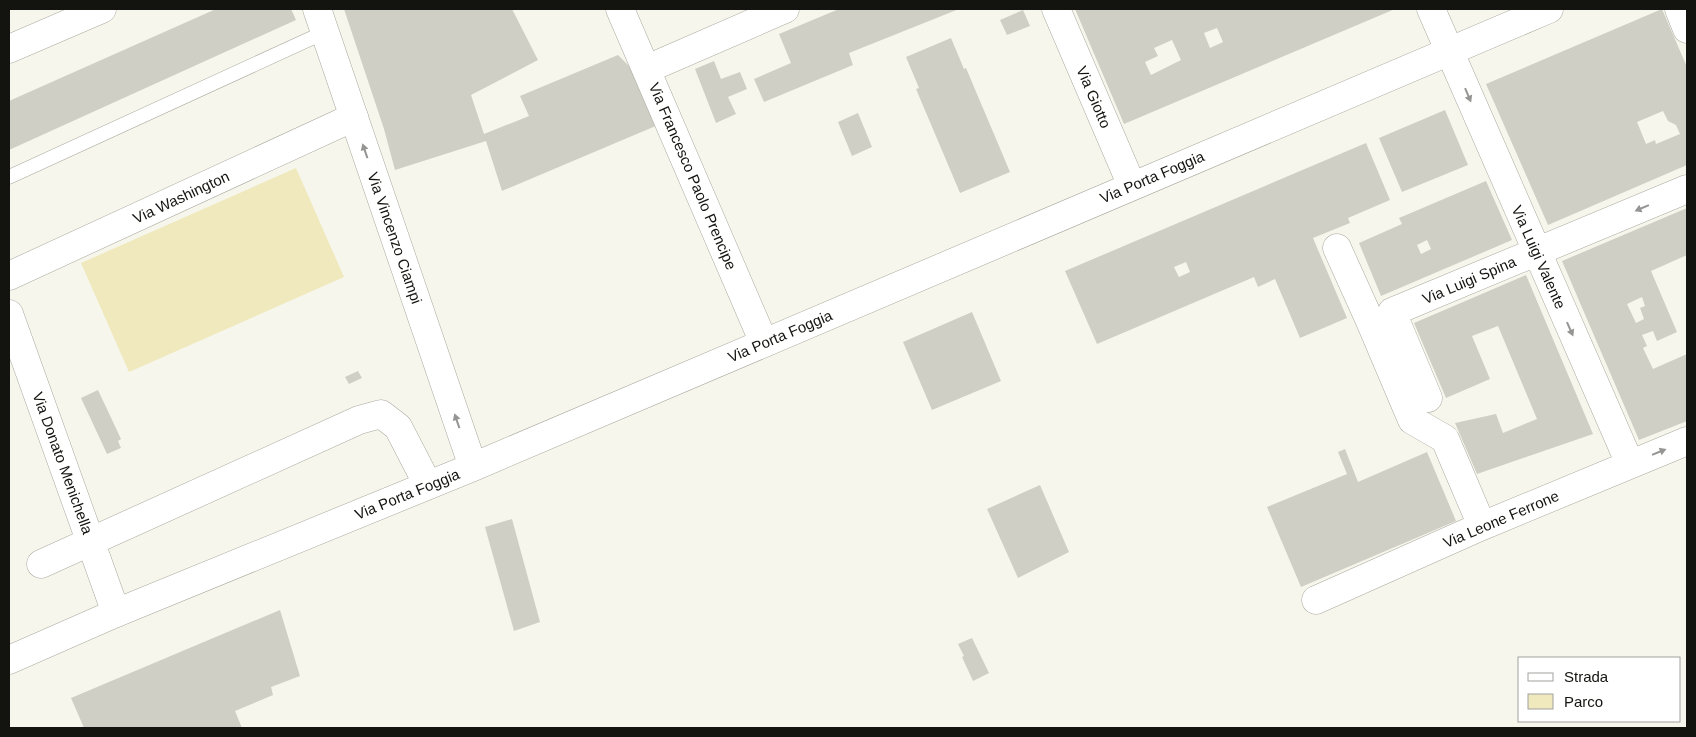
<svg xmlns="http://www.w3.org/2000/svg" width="1696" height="737" font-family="Helvetica,sans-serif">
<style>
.green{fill:#efe9bd}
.building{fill:#d0cfc5;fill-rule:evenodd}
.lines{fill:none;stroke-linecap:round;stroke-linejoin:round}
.lane-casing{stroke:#aaa99f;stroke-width:15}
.street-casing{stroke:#aaa99f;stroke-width:29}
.secondary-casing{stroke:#aaa99f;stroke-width:29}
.lane{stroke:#fff;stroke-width:14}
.street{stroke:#fff;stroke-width:28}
.secondary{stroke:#fff;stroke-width:28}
.oneway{fill:#959593}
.labels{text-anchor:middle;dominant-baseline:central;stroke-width:4.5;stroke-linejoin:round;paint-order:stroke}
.street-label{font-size:15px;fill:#13130f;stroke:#fff}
</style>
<rect width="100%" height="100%" fill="#f7f6ec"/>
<path class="green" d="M 296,168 L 344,277 L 129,372 L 81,263 Z"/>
<path class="building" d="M 216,9 L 291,9 L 296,20 L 9,150 L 9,101 Z
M 344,9 L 512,9 L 538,60 L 471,95 L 484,134 L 529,116 L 520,96 L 618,55 L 635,72 L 658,125 L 502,191 L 486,141 L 395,170 L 384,129 Z
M 839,9 L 959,9 L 849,53 L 853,65 L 764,102 L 754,79 L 791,63 L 779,34 Z
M 1075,9 L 1395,9 L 1124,124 ZM 1217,28 L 1223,42 L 1210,48 L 1204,33 ZM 1172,40 L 1181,60 L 1151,75 L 1145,62 L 1158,56 L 1154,48 Z
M 1662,9 L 1687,67 L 1687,165 L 1548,225 L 1486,84 ZM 1663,111 L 1668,121 L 1676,125 L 1680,134 L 1656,144 L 1655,140 L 1646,144 L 1637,122 Z
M 1023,10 L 1030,26 L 1007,35 L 1000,20 Z
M 951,38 L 964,69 L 966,68 L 1010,172 L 960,193 L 916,89 L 919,88 L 906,57 Z
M 714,61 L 721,79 L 740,72 L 747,89 L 728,97 L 736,114 L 716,123 L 695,69 Z
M 1445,110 L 1468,165 L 1402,192 L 1379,138 Z
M 858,113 L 872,147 L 852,156 L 838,122 Z
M 1366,143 L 1390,200 L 1348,218 L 1350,223 L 1313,238 L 1347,318 L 1300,338 L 1275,279 L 1258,287 L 1254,277 L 1097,344 L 1065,271 ZM 1186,262 L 1190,272 L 1179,277 L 1174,267 Z
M 1486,181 L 1512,240 L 1381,296 L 1359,243 L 1402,224 L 1399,218 ZM 1427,240 L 1431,249 L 1421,254 L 1417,245 Z
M 1687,208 L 1687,255 L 1651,271 L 1677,332 L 1657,341 L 1653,331 L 1642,335 L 1647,346 L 1643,348 L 1653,369 L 1687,354 L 1687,421 L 1639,440 L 1562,261 ZM 1642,297 L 1645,306 L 1640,308 L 1644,319 L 1636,323 L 1627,304 Z
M 1526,275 L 1593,434 L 1477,474 L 1455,423 L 1496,414 L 1503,433 L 1537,419 L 1498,326 L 1472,336 L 1490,379 L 1446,398 L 1414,323 Z
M 972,312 L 1001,381 L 932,410 L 903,342 Z
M 358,371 L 362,378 L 349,384 L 345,377 Z
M 98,390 L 121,439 L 118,441 L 121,448 L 107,454 L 81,398 Z
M 1345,449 L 1358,482 L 1427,452 L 1456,521 L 1301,587 L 1267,507 L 1347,474 L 1338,452 Z
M 1040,485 L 1069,552 L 1018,578 L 987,509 Z
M 512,519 L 540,622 L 514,631 L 485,527 Z
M 280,610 L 300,676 L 271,687 L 273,695 L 235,711 L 242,728 L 84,728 L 71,698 Z
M 972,638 L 989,673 L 973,681 L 962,657 L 964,656 L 958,644 Z"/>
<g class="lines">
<g class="lane-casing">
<path id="lane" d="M 9,177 L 325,32"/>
</g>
<g class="street-casing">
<path id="street" d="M 620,9 L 764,343
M 1056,9 L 1132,186
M 1431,9 L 1630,464
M 9,49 L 102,9
M 647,69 L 785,9
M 1337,248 L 1370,321 L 1412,420 L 1445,439 L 1482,526
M 9,276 L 354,117
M 9,314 L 116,613
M 1428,398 L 1392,312 L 1687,189
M 41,564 L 359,420 L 381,414 L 398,427 L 428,485
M 1316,600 L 1482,526 L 1687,441"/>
</g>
<g class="secondary-casing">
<path id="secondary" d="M 317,9 L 473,467
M 1679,9 L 1687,29
M 9,660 L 116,613 L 473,467 L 1549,9"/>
</g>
<use href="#lane" class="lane"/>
<use href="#street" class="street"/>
<use href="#secondary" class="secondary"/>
</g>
<defs><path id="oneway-solid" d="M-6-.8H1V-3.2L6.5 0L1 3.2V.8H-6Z" transform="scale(1.25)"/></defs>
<g class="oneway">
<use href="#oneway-solid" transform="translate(1468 95) rotate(67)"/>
<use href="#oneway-solid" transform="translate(365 151) rotate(-109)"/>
<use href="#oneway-solid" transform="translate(1642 208) rotate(157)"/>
<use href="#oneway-solid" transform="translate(1570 329) rotate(66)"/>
<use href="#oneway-solid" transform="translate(457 421) rotate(-109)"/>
<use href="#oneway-solid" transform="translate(1659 452) rotate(-22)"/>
</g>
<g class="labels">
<g class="street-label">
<text transform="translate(1094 97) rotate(67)">Via Giotto</text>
<text transform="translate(693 176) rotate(67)">Via Francesco Paolo Prencipe</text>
<text transform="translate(1152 177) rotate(-23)">Via Porta Foggia</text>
<text transform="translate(181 197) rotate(-25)">Via Washington</text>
<text transform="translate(395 238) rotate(71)">Via Vincenzo Ciampi</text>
<text transform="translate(1539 257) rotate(66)">Via Luigi Valente</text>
<text transform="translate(1469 280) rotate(-23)">Via Luigi Spina</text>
<text transform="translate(780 336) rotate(-23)">Via Porta Foggia</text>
<text transform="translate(63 463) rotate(70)">Via Donato Menichella</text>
<text transform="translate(407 494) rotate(-22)">Via Porta Foggia</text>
<text transform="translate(1501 519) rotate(-23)">Via Leone Ferrone</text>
</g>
</g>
<rect width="1696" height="737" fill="none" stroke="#13130f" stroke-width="20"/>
<rect x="1518" y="657" width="162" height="65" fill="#ffffff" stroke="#a1a19f"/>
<rect x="1528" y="673" width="25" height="8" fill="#ffffff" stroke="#a1a19f"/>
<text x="1564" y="682" font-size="15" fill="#13130f">Strada</text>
<rect x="1528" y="694" width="25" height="15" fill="#efe9bd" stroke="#a1a19f"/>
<text x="1564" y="707" font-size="15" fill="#13130f">Parco</text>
</svg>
